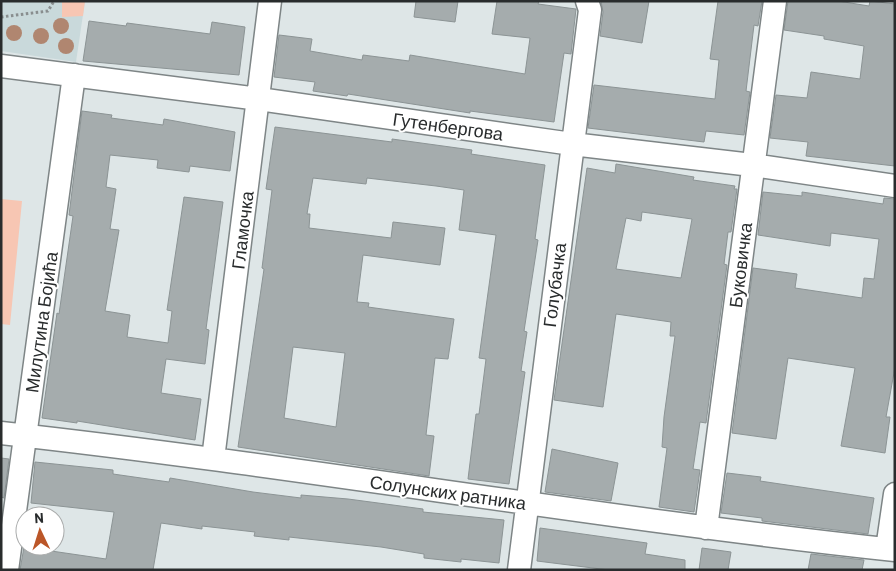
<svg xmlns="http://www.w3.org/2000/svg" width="896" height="571" font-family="Barlow,sans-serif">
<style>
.built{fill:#c9d9db}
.green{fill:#f7c6b3}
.building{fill:#a5acad;stroke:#8c9495;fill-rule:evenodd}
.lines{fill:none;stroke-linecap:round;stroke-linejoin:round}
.street-casing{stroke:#7e8586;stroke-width:25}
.path{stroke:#898e8f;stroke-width:3;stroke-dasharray:2.5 2.5;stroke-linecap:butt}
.street{stroke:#fff;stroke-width:22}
.tree{fill:#b08670}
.labels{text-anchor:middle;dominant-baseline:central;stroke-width:4;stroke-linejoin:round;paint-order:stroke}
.street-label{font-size:18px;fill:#292c2d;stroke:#fff}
</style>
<rect width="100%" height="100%" fill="#dee6e7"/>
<path class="built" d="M 1,1 L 85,1 L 76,62 L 1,51 Z"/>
<path class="green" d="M 62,1 L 85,1 L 83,16 L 62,17 Z
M 1,199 L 22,201 L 10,325 L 1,324 Z"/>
<path class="building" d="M 416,1 L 458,1 L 455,22 L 414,17 Z
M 497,1 L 539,1 L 538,4 L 576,9 L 571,54 L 564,53 L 554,122 L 470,111 L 470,113 L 348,94 L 347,96 L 313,91 L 315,82 L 274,77 L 279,35 L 312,39 L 310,51 L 362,60 L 363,55 L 409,61 L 410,55 L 525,74 L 530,38 L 492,34 Z
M 601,1 L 649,1 L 642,43 L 600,36 L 603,12 Z
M 718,1 L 762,1 L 758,26 L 754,25 L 746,91 L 750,92 L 744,135 L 706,131 L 704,142 L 588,128 L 594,85 L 715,99 L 719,60 L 710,59 Z
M 788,1 L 838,1 L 869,6 L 870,1 L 895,4 L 895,166 L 806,156 L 808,142 L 770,138 L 776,95 L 807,98 L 811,72 L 860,79 L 864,46 L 824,39 L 824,36 L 784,30 Z
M 89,21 L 126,26 L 127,23 L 210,34 L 212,22 L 245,27 L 239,75 L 83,61 Z
M 82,111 L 112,115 L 111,118 L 163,125 L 164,119 L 235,132 L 230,171 L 190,166 L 189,172 L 157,168 L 158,160 L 110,155 L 106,187 L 116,189 L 110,229 L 119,230 L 105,311 L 130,315 L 127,337 L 168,343 L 172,311 L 167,310 L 184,197 L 223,202 L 206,329 L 209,330 L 205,364 L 166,359 L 161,393 L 201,399 L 195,440 L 77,421 L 77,423 L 42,418 L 57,313 L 59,314 L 73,216 L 69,215 Z
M 275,127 L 392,142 L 392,139 L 472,150 L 471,154 L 545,165 L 535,239 L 538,240 L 524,331 L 527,332 L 521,371 L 525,372 L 509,484 L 468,479 L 476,414 L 479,414 L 486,359 L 479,358 L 496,235 L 459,230 L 464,190 L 436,186 L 367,178 L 366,184 L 313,178 L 307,214 L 310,214 L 309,228 L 391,238 L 393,222 L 445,228 L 440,265 L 363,255 L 357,302 L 369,303 L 368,307 L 454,319 L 448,359 L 435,358 L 426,435 L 434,436 L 429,476 L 238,447 L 264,269 L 262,268 L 272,190 L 266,189 ZM 293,347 L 345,353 L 336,427 L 284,418 Z
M 616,164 L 694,177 L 693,180 L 735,186 L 734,189 L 737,189 L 731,232 L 728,232 L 724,264 L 727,265 L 706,423 L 700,422 L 693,469 L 700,470 L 694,512 L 659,507 L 667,448 L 662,447 L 664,417 L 675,336 L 670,336 L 671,322 L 616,314 L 603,407 L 554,400 L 587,168 L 615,173 ZM 642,212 L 692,219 L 681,278 L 616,269 L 626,218 L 641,221 Z
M 763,192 L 802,196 L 802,192 L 883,204 L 884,198 L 895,199 L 895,367 L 886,417 L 890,417 L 885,453 L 841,446 L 855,368 L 788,358 L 776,439 L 732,433 L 753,268 L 797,274 L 795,288 L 862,298 L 864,278 L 874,279 L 879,239 L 831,233 L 830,246 L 758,235 Z
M 552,449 L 618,463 L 611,501 L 545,492 Z
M 1,458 L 9,459 L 4,498 L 1,497 Z
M 35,462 L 113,470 L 113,474 L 169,482 L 170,478 L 253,492 L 301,498 L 301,495 L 348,499 L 423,509 L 423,512 L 504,520 L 499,563 L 461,559 L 461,562 L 424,558 L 424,554 L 381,547 L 289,537 L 289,540 L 254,536 L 255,532 L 202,526 L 202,529 L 161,523 L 153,570 L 20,570 L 24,547 L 106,559 L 114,512 L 31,503 Z
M 727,473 L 761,477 L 760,481 L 874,498 L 868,534 L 762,521 L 762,518 L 721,513 Z
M 540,528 L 647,543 L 645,554 L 685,560 L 685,570 L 609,570 L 537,561 Z
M 702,548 L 731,552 L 728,570 L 699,570 Z
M 811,554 L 864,560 L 862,570 L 808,570 Z"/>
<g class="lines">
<g class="street-casing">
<path id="street" d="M 1,66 L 259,99 L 572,144 L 752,165 L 895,186
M 1,433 C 300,466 596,518 895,550
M 213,459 L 270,1
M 706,528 L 775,1
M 887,549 L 895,494
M 7,570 L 74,75
M 519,570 L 590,10 L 587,1"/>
</g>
<path class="path" d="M 1,17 L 48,11 L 54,1"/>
<use href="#street" class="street"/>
</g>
<g class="tree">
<circle cx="61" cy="26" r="8"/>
<circle cx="14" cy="33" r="8"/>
<circle cx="41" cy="36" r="8"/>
<circle cx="66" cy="46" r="8"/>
</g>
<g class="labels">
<g class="street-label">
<text transform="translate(448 126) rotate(8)">Гутенбергова</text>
<text transform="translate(242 230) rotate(-83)">Гламочка</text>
<text transform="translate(740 265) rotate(-83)">Буковичка</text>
<text transform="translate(554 285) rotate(-83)">Голубачка</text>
<text transform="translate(41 322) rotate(-82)">Милутина Бојића</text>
<text transform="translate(448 492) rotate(8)">Солунских ратника</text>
</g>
</g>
<rect width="896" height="571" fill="none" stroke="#292c2d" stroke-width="5"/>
<g transform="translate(40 531) rotate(356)"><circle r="24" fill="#ffffff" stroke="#a9abab"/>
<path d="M0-4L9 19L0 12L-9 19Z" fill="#bb5628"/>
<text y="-8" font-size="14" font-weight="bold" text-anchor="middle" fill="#292c2d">N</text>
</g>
</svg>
